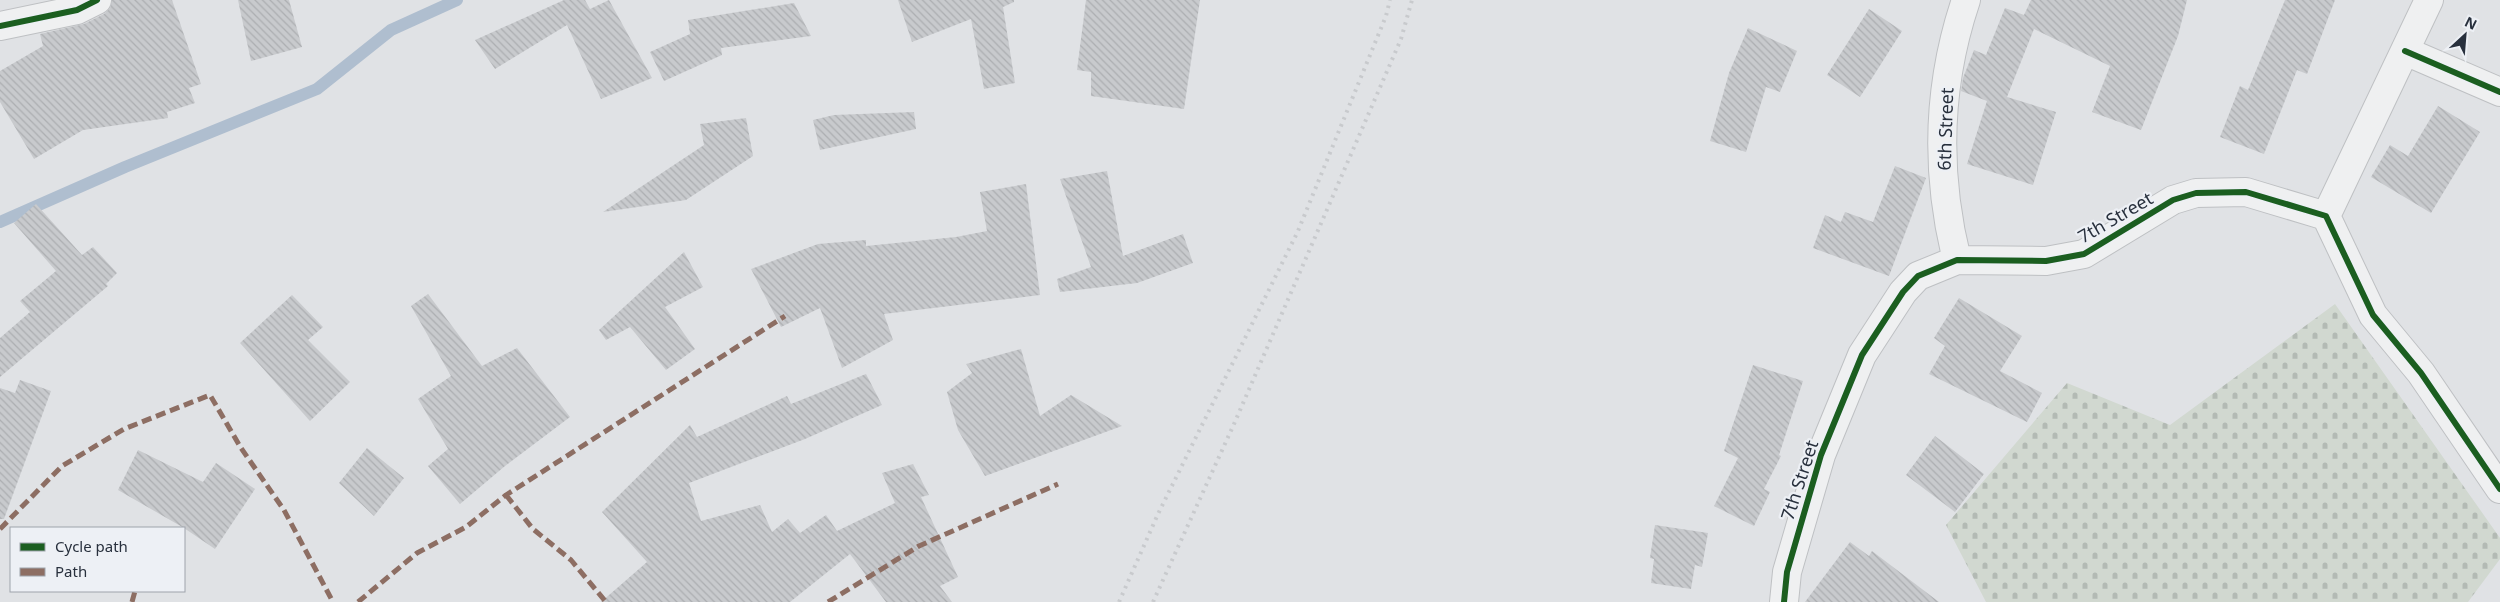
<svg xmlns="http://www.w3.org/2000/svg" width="2500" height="602" font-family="'Noto Sans',sans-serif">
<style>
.cemetery{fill:url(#cemetery-stones)}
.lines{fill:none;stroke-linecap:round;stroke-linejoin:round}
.stream{stroke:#afbecf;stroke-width:12}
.building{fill:url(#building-back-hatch)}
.minor-casing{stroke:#bec0c3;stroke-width:30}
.minor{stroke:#eff0f1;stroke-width:28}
.rail{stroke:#c8cacd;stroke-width:4;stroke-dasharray:2.5 5;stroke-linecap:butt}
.quiet{stroke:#8d6e63;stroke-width:5;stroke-dasharray:10 5;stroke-linecap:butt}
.cycleway-casing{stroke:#edf0f5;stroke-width:9}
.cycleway{stroke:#1b5e20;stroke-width:6}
.labels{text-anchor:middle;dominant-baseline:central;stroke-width:4.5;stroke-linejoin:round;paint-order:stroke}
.street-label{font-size:18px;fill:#28303d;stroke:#edf0f5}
</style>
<defs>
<pattern id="cemetery-stones" width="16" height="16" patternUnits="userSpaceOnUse" patternTransform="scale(1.25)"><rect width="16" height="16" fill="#d1d8d0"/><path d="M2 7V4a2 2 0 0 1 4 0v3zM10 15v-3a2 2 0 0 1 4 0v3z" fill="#b3bab4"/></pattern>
<pattern id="building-back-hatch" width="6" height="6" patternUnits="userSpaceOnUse" patternTransform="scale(1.25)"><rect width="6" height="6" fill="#c8cacd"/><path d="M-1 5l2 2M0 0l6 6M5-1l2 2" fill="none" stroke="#acaeb1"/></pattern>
</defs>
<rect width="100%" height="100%" fill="#e0e2e5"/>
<path class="cemetery" d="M 2335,304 L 2500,538 L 2500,559 L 2468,602 L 1986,602 L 1946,525 L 2067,383 L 2170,425 Z"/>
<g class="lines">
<path class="stream" d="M 0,222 L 125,167 L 317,89 L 391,30 L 457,0"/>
</g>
<path class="building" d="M 112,0 L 172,0 L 201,84 L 189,88 L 195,103 L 167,112 L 168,118 L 83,130 L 34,159 L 0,102 L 0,71 L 43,46 L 40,34 L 84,24 L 104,14 L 110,8 Z
M 238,0 L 289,0 L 302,47 L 251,61 Z
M 564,0 L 585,0 L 590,9 L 609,0 L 652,78 L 601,99 L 567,25 L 495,69 L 475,40 Z
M 898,0 L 1014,0 L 1014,2 L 1003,7 L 1015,83 L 984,89 L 971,19 L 912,42 Z
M 1086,0 L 1200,0 L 1184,109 L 1091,96 L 1091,72 L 1077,70 Z
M 2031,0 L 2187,0 L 2178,36 L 2141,130 L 2092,112 L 2110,66 L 2034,29 L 2007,97 L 2056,112 L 2033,185 L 1967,164 L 1987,101 L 1961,91 L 1963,78 L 1974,50 L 1986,55 L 2005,8 L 2024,15 Z
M 2285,0 L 2335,0 L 2307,74 L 2297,70 L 2264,154 L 2220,137 L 2240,86 L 2248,90 Z
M 794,3 L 811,36 L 721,48 L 722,55 L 664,81 L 650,52 L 690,34 L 688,20 Z
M 1869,9 L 1902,31 L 1860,97 L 1827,75 Z
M 1748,28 L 1797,51 L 1780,92 L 1766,87 L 1746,152 L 1710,141 L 1729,73 Z
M 2438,106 L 2480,132 L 2431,213 L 2371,177 L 2390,145 L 2408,156 Z
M 914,112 L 916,129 L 820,150 L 813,120 L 834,115 Z
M 746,118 L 753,156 L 686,200 L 603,212 L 704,145 L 700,124 Z
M 1895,166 L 1926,178 L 1889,276 L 1813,248 L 1825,215 L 1841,222 L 1845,212 L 1873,222 Z
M 1107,171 L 1123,256 L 1183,234 L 1193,263 L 1137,283 L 1060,292 L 1057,279 L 1091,267 L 1060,179 Z
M 1026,184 L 1040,295 L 884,314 L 893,340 L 842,368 L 820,308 L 781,327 L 751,269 L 818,244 L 866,240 L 866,246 L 956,237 L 987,231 L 980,192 Z
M 36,204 L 82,255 L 93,247 L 117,273 L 106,284 L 108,286 L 0,377 L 0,338 L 30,312 L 20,301 L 56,271 L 14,223 Z
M 684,252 L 703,287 L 665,307 L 695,349 L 666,370 L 630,327 L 606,340 L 599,330 Z
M 428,294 L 482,366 L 517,348 L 570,417 L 505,466 L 460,504 L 428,466 L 448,449 L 418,399 L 451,376 L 411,306 Z
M 292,295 L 323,327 L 308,340 L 350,382 L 310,421 L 240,343 Z
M 1959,298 L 2022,336 L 2000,371 L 2042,393 L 2027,422 L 1929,374 L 1945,346 L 1934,338 Z
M 1021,349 L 1040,416 L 1071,395 L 1122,426 L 985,476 L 958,430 L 947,392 L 972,373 L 966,364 Z
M 1753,365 L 1803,381 L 1779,455 L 1781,456 L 1764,489 L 1770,492 L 1754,526 L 1714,506 L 1738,458 L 1724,451 Z
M 866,374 L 882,405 L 805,439 L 689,483 L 701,521 L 760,505 L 772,532 L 788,519 L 800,533 L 826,515 L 837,531 L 895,503 L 882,473 L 913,464 L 929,495 L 921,497 L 958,577 L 940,586 L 952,602 L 886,602 L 850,554 L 790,602 L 601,602 L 647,562 L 602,512 L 690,425 L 697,437 L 787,396 L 791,404 Z
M 20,380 L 51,391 L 4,519 L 0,519 L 0,388 L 15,393 Z
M 1935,436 L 1984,474 L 1955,512 L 1906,475 Z
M 367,448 L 404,478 L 374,516 L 339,483 Z
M 138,450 L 203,482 L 216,463 L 255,489 L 215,549 L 184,528 L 118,490 Z
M 1655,525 L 1708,533 L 1702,567 L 1695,565 L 1691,589 L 1651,583 L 1654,559 L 1650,558 Z
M 1850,542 L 1869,556 L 1872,551 L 1939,602 L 1805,602 Z"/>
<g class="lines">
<g class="minor-casing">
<path id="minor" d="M 0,26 L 77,10 L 97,0
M 2405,51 L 2500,92
M 2326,216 L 2429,0
M 1957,260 C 1935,172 1937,86 1966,0
M 1784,602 L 1787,572 L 1821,455 L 1862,355 L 1903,292 L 1918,276 L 1957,260 L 2046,261 L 2084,254 L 2173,200 L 2196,193 L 2246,192 L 2326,216 L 2373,315 L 2421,373 L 2500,489"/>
</g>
<use href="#minor" class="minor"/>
<path class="rail" d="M 1119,602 L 1158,514 L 1298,231 L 1386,16 L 1390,0
M 1153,602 L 1234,424 L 1401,39 L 1412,0"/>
<path class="quiet" d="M 506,495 L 533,529 L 571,560 L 606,602
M 0,529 L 62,466 L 124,429 L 210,395 L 241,448 L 284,510 L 333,602
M 132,602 L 135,591
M 358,602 L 417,553 L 466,527 L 506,495 L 785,316
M 828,602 L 919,546 L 1058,484"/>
<g class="cycleway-casing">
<path id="cycleway" d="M 0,26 L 77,10 L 97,0
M 2405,51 L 2500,92
M 1784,602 L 1787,572 L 1821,455 L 1862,355 L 1903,292 L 1918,276 L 1957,260 L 2046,261 L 2084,254 L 2173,200 L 2196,193 L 2246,192 L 2326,216 L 2373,315 L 2421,373 L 2500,489"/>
</g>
<use href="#cycleway" class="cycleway"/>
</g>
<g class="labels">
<g class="street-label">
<text transform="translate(1945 129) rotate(-88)">6th Street</text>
<text transform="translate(2115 217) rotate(-30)">7th Street</text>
<text transform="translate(1799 480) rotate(-72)">7th Street</text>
</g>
</g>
<rect x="10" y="527" width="175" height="65" fill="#edf0f5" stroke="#9ea3ab"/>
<rect x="20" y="543" width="25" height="8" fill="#1b5e20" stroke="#9ea3ab"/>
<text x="55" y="552" font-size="15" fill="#28303d">Cycle path</text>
<rect x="20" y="568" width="25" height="8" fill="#8d6e63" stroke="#9ea3ab"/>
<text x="55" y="577" font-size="15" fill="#28303d">Path</text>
<g transform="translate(2465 35) rotate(26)" stroke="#edf0f5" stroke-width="4" paint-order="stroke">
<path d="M0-4L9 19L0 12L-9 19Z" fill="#28303d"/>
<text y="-8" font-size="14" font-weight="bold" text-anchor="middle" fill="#28303d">N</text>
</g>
</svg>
